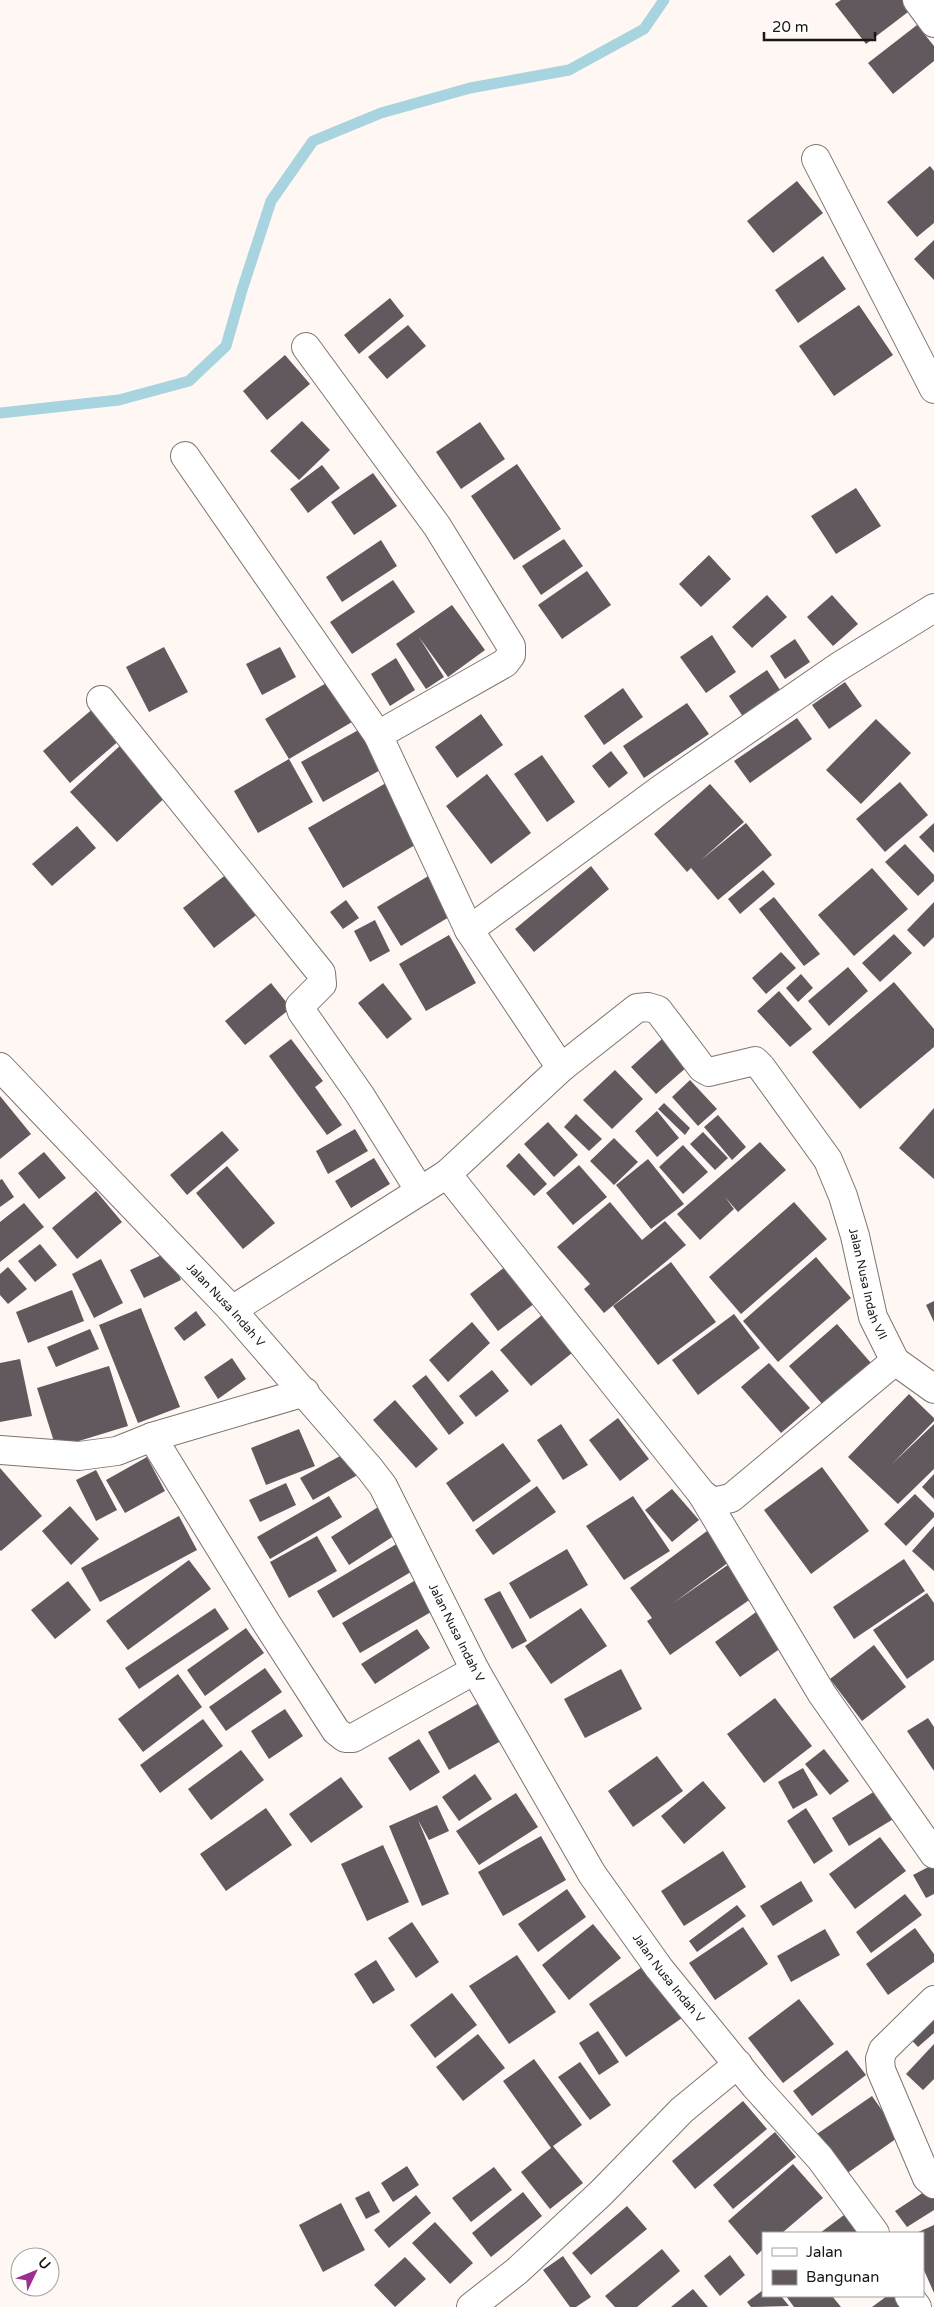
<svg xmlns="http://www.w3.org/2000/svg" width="934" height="2307" font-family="'Varela Round',sans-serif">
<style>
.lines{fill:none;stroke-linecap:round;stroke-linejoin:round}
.stream{stroke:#a8d4df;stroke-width:11}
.building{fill:#62595f}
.minor-casing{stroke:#7e746f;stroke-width:30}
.minor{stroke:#fff;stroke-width:28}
.labels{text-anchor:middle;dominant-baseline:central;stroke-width:5;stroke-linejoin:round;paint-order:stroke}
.street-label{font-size:12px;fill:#1a1614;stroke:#fff}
</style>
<rect width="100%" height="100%" fill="#fef7f4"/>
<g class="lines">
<path class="stream" d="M 0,413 L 119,400 L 189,381 L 226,346 L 242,290 L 271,201 L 313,141 L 381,113 L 470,88 L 569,70 L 644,29 L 664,0"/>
</g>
<path class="building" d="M 841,0 L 905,0 L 912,9 L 866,44 L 835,4 Z
M 917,25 L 934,46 L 934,61 L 893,94 L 868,63 Z
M 930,166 L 934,171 L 934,223 L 917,237 L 887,202 Z
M 797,181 L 823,213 L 773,253 L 747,221 Z
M 934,240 L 934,280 L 914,259 Z
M 823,256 L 846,289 L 798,323 L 775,290 Z
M 390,298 L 404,316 L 359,354 L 344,335 Z
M 859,305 L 893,355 L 834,396 L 799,346 Z
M 408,325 L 426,346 L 387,379 L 368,357 Z
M 285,355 L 310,384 L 267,420 L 243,391 Z
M 302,421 L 330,450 L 299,480 L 270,451 Z
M 480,422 L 505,459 L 461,489 L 436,452 Z
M 517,464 L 561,529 L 514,560 L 471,496 Z
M 322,465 L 340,488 L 308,513 L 290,489 Z
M 373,473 L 397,506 L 354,535 L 331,502 Z
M 856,488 L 881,526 L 836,554 L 811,516 Z
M 564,539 L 583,566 L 541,595 L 522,566 Z
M 381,540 L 397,566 L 342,602 L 326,577 Z
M 709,555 L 731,579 L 701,607 L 679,584 Z
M 587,571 L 611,605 L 562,639 L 538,605 Z
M 393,580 L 415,612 L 352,654 L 330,622 Z
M 767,595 L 787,617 L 752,648 L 732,627 Z
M 832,595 L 858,624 L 833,646 L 807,617 Z
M 452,605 L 485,650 L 448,677 L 419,637 L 444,677 L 426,689 L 396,644 Z
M 712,635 L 736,672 L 706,693 L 680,657 Z
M 795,639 L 810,662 L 785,679 L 770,656 Z
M 164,647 L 188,692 L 149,712 L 126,667 Z
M 280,647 L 296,677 L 262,695 L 246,664 Z
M 396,658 L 415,690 L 390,706 L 371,674 Z
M 767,670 L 784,696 L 746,721 L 729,696 Z
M 328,682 L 352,722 L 289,759 L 265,719 Z
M 845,682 L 862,706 L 829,729 L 812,705 Z
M 623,688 L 643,717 L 604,745 L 584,716 Z
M 687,703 L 709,734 L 644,778 L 623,746 Z
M 95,707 L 121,739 L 70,783 L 43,751 Z
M 481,714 L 503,745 L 457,778 L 435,747 Z
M 797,718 L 812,739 L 750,783 L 734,761 Z
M 876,719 L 911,753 L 861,804 L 826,770 Z
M 362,728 L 384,768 L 323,802 L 301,762 Z
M 123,743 L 170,793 L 117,842 L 70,792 Z
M 611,751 L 628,773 L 609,788 L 592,766 Z
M 542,755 L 575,802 L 547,822 L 514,774 Z
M 289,759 L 313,802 L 258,833 L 234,791 Z
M 487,774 L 531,833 L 491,864 L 446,806 Z
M 900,782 L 928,815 L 885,852 L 856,819 Z
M 386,783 L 420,842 L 343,888 L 308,828 Z
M 710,784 L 744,822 L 700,861 L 746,823 L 772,855 L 718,900 L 691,868 L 687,872 L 654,834 Z
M 934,823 L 934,853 L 919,837 Z
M 77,826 L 96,848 L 52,886 L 32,864 Z
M 905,844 L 934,875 L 934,881 L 918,896 L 885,862 Z
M 591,866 L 609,889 L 534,952 L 515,929 Z
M 872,868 L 908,909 L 854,956 L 818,915 Z
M 232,870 L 264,909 L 214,948 L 183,908 Z
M 763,870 L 775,884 L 740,914 L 728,899 Z
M 430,875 L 454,914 L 401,946 L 377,907 Z
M 774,897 L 820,954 L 804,966 L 759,909 Z
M 346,900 L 359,918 L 343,929 L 330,912 Z
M 934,902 L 934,937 L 924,947 L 907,930 Z
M 375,920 L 390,951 L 370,962 L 354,931 Z
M 894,934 L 912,953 L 880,982 L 862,963 Z
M 449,935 L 476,983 L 426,1011 L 399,964 Z
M 781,952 L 796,968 L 766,994 L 752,978 Z
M 848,967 L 868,991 L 829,1026 L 808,1001 Z
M 801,974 L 813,988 L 798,1002 L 786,988 Z
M 894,982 L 934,1029 L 934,1047 L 860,1109 L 812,1052 Z
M 271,983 L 291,1008 L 245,1045 L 225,1021 Z
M 383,983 L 412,1019 L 387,1039 L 358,1003 Z
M 779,991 L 812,1029 L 790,1047 L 757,1011 Z
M 291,1039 L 323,1081 L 315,1087 L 342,1125 L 327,1135 L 269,1056 Z
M 662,1039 L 687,1067 L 656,1094 L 631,1067 Z
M 615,1070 L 643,1099 L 612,1129 L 583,1100 Z
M 690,1080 L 717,1109 L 698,1126 L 672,1097 Z
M 0,1096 L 31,1134 L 0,1159 Z
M 664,1103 L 690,1128 L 685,1135 L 658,1109 Z
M 934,1108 L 934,1179 L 899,1148 Z
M 657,1111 L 679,1138 L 657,1157 L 635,1131 Z
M 576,1114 L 602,1139 L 589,1151 L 564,1127 Z
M 718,1115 L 746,1147 L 732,1160 L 704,1127 Z
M 548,1122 L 578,1155 L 554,1177 L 524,1144 Z
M 355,1129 L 368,1151 L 328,1174 L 316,1151 Z
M 222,1131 L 239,1150 L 187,1195 L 170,1175 Z
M 703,1132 L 728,1158 L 715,1170 L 690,1144 Z
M 614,1138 L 638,1162 L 614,1185 L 590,1161 Z
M 760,1142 L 786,1170 L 738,1212 L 725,1197 L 734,1209 L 700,1240 L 677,1214 Z
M 683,1145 L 708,1172 L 683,1194 L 659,1167 Z
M 44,1152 L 66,1178 L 39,1199 L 18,1173 Z
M 519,1153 L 547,1184 L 534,1196 L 506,1166 Z
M 374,1158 L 390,1184 L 351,1208 L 335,1181 Z
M 648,1159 L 684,1204 L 651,1229 L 616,1185 Z
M 579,1165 L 607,1197 L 573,1225 L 546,1193 Z
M 227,1166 L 275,1223 L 243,1249 L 196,1193 Z
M 2,1179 L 14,1197 L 0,1207 L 0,1180 Z
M 96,1191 L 122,1222 L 77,1259 L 52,1228 Z
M 610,1202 L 642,1240 L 665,1221 L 686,1245 L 604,1313 L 584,1289 L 590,1284 L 557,1247 Z
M 794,1202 L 827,1239 L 741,1314 L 709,1277 Z
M 24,1203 L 44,1227 L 0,1262 L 0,1222 Z
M 40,1244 L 57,1265 L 35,1282 L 18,1261 Z
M 168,1252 L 181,1280 L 144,1298 L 130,1270 Z
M 816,1257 L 851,1298 L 778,1362 L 743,1321 Z
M 101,1259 L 123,1303 L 94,1318 L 72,1274 Z
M 671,1262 L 716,1322 L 658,1365 L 613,1306 Z
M 510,1263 L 539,1300 L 498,1331 L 470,1294 Z
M 8,1267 L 27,1289 L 8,1304 L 0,1295 L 0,1274 Z
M 72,1290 L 84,1321 L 28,1343 L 16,1312 Z
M 934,1301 L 934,1322 L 926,1305 Z
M 141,1308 L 180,1407 L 138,1423 L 99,1325 Z
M 196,1311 L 206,1325 L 184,1341 L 174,1328 Z
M 734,1314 L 760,1348 L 698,1395 L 672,1360 Z
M 542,1315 L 572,1353 L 531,1386 L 500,1350 Z
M 472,1322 L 490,1343 L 448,1382 L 429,1360 Z
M 837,1324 L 871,1363 L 823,1405 L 789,1366 Z
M 90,1329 L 99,1349 L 56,1367 L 47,1347 Z
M 232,1358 L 246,1379 L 218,1399 L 204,1377 Z
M 20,1359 L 32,1416 L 0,1422 L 0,1363 Z
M 769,1363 L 810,1408 L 781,1433 L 741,1387 Z
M 109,1366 L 128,1426 L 56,1448 L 37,1388 Z
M 492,1370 L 509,1391 L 476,1417 L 459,1396 Z
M 426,1375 L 464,1423 L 449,1435 L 412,1386 Z
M 909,1394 L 934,1418 L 934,1421 L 893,1463 L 934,1424 L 934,1469 L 898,1504 L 848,1457 Z
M 395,1400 L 438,1449 L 416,1468 L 373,1420 Z
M 618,1418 L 649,1459 L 620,1481 L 589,1440 Z
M 561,1424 L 588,1465 L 563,1480 L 537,1440 Z
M 299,1429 L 315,1466 L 266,1485 L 251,1448 Z
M 503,1443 L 531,1481 L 473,1522 L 446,1483 Z
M 351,1450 L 363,1472 L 313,1500 L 300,1478 Z
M 147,1457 L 165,1491 L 125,1513 L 106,1480 Z
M 822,1467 L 869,1531 L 811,1574 L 764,1510 Z
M 0,1468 L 42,1516 L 1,1551 L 0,1550 Z
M 96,1470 L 117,1510 L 96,1521 L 76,1480 Z
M 934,1474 L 934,1499 L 922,1487 Z
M 286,1483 L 296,1505 L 260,1522 L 249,1500 Z
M 537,1486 L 556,1512 L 493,1555 L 475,1530 Z
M 672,1489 L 699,1520 L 672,1542 L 645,1510 Z
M 915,1494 L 934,1513 L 934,1517 L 906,1546 L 884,1524 Z
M 329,1496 L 342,1517 L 270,1559 L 257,1537 Z
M 633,1496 L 670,1551 L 624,1580 L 586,1526 Z
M 386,1502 L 403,1530 L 349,1565 L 331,1537 Z
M 70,1506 L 99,1539 L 71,1565 L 42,1531 Z
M 179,1516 L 197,1550 L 100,1602 L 81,1568 Z
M 934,1526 L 934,1571 L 912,1551 Z
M 707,1531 L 729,1562 L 672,1604 L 732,1562 L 755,1596 L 670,1655 L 647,1621 L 652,1618 L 630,1588 Z
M 317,1536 L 337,1571 L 289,1598 L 270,1562 Z
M 405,1539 L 421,1566 L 333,1618 L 317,1591 Z
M 567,1549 L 588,1585 L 530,1619 L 509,1583 Z
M 904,1559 L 925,1591 L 854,1639 L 833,1607 Z
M 189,1560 L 211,1589 L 128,1650 L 106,1621 Z
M 421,1577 L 438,1608 L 360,1653 L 342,1623 Z
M 68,1581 L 91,1610 L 55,1639 L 31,1610 Z
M 500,1591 L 527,1641 L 512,1649 L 484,1599 Z
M 927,1593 L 934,1603 L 934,1660 L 907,1679 L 873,1630 Z
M 763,1607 L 788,1643 L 740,1677 L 715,1642 Z
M 215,1608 L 229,1629 L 139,1689 L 125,1668 Z
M 581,1608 L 607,1646 L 551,1684 L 525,1646 Z
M 246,1628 L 264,1653 L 205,1696 L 187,1670 Z
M 417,1629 L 430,1648 L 375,1684 L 361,1664 Z
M 874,1645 L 906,1687 L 862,1721 L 830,1679 Z
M 265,1668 L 282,1692 L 226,1731 L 209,1707 Z
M 621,1669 L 642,1709 L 585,1738 L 564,1699 Z
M 178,1674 L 202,1707 L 143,1752 L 118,1719 Z
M 775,1698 L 812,1746 L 764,1783 L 727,1734 Z
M 479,1703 L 501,1741 L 449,1770 L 428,1732 Z
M 285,1709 L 303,1736 L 269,1759 L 251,1731 Z
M 928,1718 L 934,1727 L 934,1771 L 907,1731 Z
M 203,1719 L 223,1746 L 160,1793 L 140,1765 Z
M 419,1739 L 440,1772 L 410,1791 L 388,1758 Z
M 824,1749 L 849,1781 L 830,1795 L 805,1764 Z
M 241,1750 L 264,1780 L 211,1820 L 188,1789 Z
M 657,1756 L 683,1791 L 633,1827 L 608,1791 Z
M 803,1768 L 818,1795 L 793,1809 L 778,1782 Z
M 475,1774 L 492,1799 L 459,1821 L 442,1797 Z
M 341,1777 L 363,1807 L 311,1843 L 289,1814 Z
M 703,1781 L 726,1808 L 684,1844 L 661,1816 Z
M 883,1786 L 900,1815 L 849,1846 L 832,1818 Z
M 516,1793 L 538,1827 L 479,1865 L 456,1831 Z
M 437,1805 L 449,1831 L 429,1840 L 418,1820 L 449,1894 L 422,1906 L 389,1826 Z
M 266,1808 L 292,1845 L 226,1891 L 200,1854 Z
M 806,1808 L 833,1851 L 814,1864 L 787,1821 Z
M 541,1836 L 566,1880 L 503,1916 L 478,1872 Z
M 880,1837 L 906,1871 L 855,1909 L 829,1874 Z
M 383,1845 L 409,1902 L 367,1921 L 341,1864 Z
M 723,1851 L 746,1887 L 684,1926 L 661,1891 Z
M 934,1864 L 934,1894 L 926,1898 L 913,1875 Z
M 801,1881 L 813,1901 L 773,1926 L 760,1906 Z
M 567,1889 L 586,1917 L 538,1952 L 518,1924 Z
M 905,1894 L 922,1915 L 871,1953 L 856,1932 Z
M 737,1905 L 746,1916 L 697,1952 L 689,1941 Z
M 412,1922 L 439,1962 L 416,1978 L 388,1938 Z
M 593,1924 L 621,1958 L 569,2000 L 542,1965 Z
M 743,1927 L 768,1964 L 715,2000 L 689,1963 Z
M 915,1928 L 934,1954 L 934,1962 L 888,1995 L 866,1964 Z
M 825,1929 L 840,1955 L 791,1982 L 777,1956 Z
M 517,1955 L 556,2012 L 509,2044 L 469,1986 Z
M 376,1960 L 395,1990 L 373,2004 L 354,1974 Z
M 645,1965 L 682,2018 L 626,2057 L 589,2004 Z
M 452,1993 L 477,2025 L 435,2058 L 410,2025 Z
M 799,1999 L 834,2044 L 783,2083 L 748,2038 Z
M 934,2009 L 934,2033 L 918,2047 L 906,2034 Z
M 598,2031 L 619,2062 L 599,2075 L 579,2043 Z
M 478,2034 L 505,2068 L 463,2101 L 436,2067 Z
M 934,2044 L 934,2079 L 923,2090 L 906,2074 Z
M 847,2050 L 866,2075 L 812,2116 L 793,2091 Z
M 534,2059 L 582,2125 L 553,2146 L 583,2183 L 550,2209 L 521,2172 L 551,2148 L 503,2081 Z
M 580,2062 L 611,2105 L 590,2120 L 558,2077 Z
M 872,2096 L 900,2136 L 846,2174 L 817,2134 Z
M 743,2101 L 767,2129 L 695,2189 L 672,2161 Z
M 775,2132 L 796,2157 L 733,2209 L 713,2185 Z
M 793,2164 L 823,2198 L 782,2233 L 763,2233 L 763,2249 L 757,2255 L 728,2221 Z
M 407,2166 L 419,2185 L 393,2202 L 381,2183 Z
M 494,2167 L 512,2190 L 471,2222 L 452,2198 Z
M 930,2188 L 934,2194 L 934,2210 L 907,2227 L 895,2211 Z
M 369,2191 L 380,2212 L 366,2219 L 355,2198 Z
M 523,2192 L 542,2216 L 491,2257 L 472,2233 Z
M 416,2195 L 431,2213 L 389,2248 L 374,2230 Z
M 341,2203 L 365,2250 L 323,2272 L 299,2225 Z
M 627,2206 L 647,2229 L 591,2275 L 572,2253 Z
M 848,2212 L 864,2233 L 820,2233 Z
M 435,2222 L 473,2263 L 450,2284 L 412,2243 Z
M 934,2225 L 934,2293 L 923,2268 L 923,2233 L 916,2233 Z
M 662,2249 L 680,2271 L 637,2307 L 615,2307 L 605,2296 Z
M 730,2255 L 745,2275 L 720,2296 L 704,2276 Z
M 563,2256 L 591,2297 L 576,2307 L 570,2307 L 543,2270 Z
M 405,2257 L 426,2279 L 395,2307 L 374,2285 Z
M 693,2289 L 708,2307 L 671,2307 Z
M 763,2290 L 763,2296 L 781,2296 L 789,2306 L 751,2307 L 747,2302 Z
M 786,2296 L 832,2296 L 841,2307 L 794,2307 Z
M 887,2296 L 894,2296 L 903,2307 L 872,2307 Z"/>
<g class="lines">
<g class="minor-casing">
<g id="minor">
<path d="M 917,0 L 934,23"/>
<path d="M 816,159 L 934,389"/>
<path d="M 306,347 L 437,526 L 511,646 L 511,655 L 505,663 L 378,735"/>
<path d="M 185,456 L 378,735 L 469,930 L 561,1068"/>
<path d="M 101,700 L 321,973 L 322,984 L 300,1006 L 302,1012 L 360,1095 L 420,1191"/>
<path d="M 469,930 L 661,789 L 838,667 L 934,608"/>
<path id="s1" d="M 0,1067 L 232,1310 L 370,1469 L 383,1486 L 475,1670 L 592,1874 L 659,1968 L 755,2086 L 820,2158 L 875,2233"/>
<path d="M 447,1174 L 702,1494 L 822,1694 L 934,1854"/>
<path id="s2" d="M 232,1310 L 447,1174 L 561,1068 L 637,1008 L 648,1007 L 658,1010 L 702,1068 L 709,1072 L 755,1061 L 761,1067 L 828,1160 L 843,1196 L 855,1236 L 873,1317 L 895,1361 L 934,1389"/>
<path d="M 152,1437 L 305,1392"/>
<path d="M 0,1450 L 79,1456 L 117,1451 L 152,1437 L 267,1624 L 336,1731 L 345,1738 L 353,1738 L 475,1670"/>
<path d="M 702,1494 L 713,1502 L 731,1498 L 895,1361"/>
<path d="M 934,2000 L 883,2050 L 880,2059 L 881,2070 L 927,2178 L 934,2184"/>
<path d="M 909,2296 L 917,2307"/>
<path d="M 471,2307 L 517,2271 L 601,2193 L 682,2110 L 738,2064"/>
</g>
</g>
<use href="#minor" class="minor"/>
</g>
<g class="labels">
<g class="street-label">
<text stroke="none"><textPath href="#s2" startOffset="910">Jalan Nusa Indah VII</textPath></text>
<text stroke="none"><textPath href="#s1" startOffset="328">Jalan Nusa Indah V</textPath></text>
<text stroke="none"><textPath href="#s1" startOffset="732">Jalan Nusa Indah V</textPath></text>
<text stroke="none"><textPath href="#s1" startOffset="1138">Jalan Nusa Indah V</textPath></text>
</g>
</g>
<rect x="762" y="2232" width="162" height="65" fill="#ffffff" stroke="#a3a2a1"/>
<rect x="772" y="2248" width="25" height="8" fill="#ffffff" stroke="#a3a2a1"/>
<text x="806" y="2257" font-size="15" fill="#1a1614">Jalan</text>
<rect x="772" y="2270" width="25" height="15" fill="#62595f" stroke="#a3a2a1"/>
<text x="806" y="2282" font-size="15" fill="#1a1614">Bangunan</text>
<g transform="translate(35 2272) rotate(47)"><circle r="24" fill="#ffffff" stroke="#a3a2a1"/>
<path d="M0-4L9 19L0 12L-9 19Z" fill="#9c3090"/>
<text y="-8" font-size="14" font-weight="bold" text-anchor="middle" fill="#1a1614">U</text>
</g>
<path d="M764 32v8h111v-8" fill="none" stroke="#1a1614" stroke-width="2.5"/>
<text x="772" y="32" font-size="15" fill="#1a1614" stroke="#ffffff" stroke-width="4" paint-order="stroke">20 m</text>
</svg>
